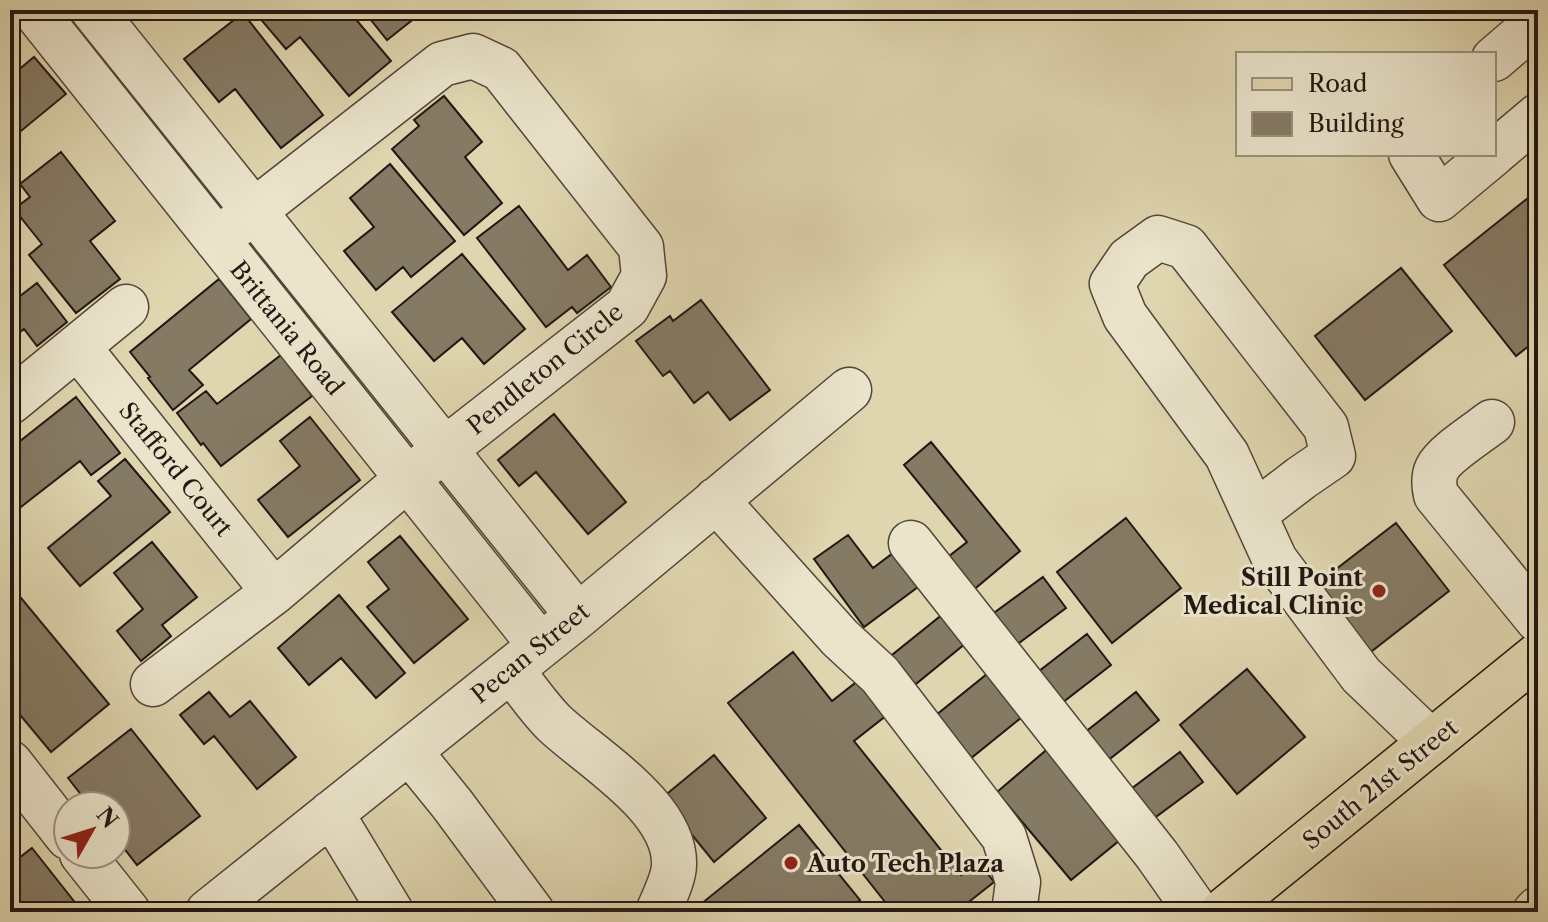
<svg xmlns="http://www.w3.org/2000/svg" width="1548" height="922" font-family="'Libre Caslon Text',serif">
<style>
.building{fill:#857a64;stroke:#231713;stroke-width:2}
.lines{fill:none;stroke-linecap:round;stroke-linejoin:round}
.minor-casing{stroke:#52463a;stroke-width:47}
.major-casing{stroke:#231713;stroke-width:47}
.minor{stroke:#eae4cb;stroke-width:44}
.major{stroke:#dfd5af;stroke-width:44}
.poi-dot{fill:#8f2418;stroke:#eae4cb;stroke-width:3}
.labels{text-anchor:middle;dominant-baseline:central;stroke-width:6;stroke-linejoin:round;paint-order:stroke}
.street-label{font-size:24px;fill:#231713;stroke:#eae4cb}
.poi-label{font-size:24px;font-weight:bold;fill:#231713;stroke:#eae4cb;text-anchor:end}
</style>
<rect width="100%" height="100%" fill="#dfd5af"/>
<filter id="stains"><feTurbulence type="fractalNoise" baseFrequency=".0025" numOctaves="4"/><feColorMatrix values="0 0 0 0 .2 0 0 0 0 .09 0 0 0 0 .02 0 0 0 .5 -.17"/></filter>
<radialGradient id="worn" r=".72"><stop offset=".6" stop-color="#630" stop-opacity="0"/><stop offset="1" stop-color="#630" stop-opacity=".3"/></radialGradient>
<path class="building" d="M 253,10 L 348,10 L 391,61 L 349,96 L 300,37 L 286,49 Z
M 363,10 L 425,10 L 387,40 Z
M 243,13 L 323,115 L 281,148 L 235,89 L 219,102 L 184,59 Z
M 34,57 L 66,94 L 10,140 L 10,77 Z
M 444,96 L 482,142 L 465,157 L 502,203 L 464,235 L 392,149 L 419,126 L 414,120 Z
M 61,152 L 115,221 L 90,241 L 120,279 L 76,313 L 29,255 L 42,244 L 14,209 L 30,197 L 20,184 Z
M 390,164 L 455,241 L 411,277 L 403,267 L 376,290 L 344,251 L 374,227 L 350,198 Z
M 1538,190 L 1538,339 L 1516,356 L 1444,265 Z
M 519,206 L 568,270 L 587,255 L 611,287 L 577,313 L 572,307 L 546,327 L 477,238 Z
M 462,254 L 525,329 L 484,364 L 462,338 L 434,361 L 392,312 Z
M 1401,268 L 1452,331 L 1365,400 L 1315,336 Z
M 219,279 L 251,319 L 189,370 L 203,385 L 173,410 L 148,378 L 150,377 L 130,352 Z
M 10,283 L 20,296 L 37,283 L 67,322 L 37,346 L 24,329 L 10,340 Z
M 701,300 L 770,390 L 730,420 L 708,392 L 694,403 L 670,371 L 663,376 L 636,341 L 670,316 L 673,321 Z
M 281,355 L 312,396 L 221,466 L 203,443 L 201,445 L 177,413 L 206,391 L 217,404 Z
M 76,397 L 120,453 L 91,475 L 80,461 L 17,510 L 10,501 L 10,449 Z
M 554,414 L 626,502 L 588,534 L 536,472 L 519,486 L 498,460 Z
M 310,417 L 360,480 L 288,537 L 258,500 L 300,466 L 280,441 Z
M 931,442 L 1020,551 L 965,597 L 939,564 L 967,542 L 904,465 Z
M 125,459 L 170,512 L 80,586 L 48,548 L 111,496 L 98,481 Z
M 1126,518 L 1181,588 L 1112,643 L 1057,572 Z
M 1396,523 L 1449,591 L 1363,658 L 1309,590 Z
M 848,535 L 873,568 L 897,550 L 922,584 L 864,627 L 814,559 Z
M 400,536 L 468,619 L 414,663 L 367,607 L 389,589 L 368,562 Z
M 152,542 L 197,597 L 162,625 L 171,636 L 141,661 L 117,631 L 143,609 L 114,573 Z
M 1043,577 L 1066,608 L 1011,649 L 987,618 Z
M 339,595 L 405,673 L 376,698 L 341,658 L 309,685 L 278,648 Z
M 21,598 L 109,704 L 51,752 L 10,703 L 10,607 Z
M 943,614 L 966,643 L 911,688 L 887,659 Z
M 1087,634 L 1111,665 L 1058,706 L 1034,675 Z
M 793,652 L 832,701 L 859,680 L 887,715 L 854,741 L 961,875 L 978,861 L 994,882 L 956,912 L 893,912 L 728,703 Z
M 1247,669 L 1305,737 L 1237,794 L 1180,725 Z
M 987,674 L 1022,717 L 970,759 L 935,716 Z
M 209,692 L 230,717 L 250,701 L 296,757 L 257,789 L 214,736 L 204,744 L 180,715 Z
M 1136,692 L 1159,720 L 1101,766 L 1079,737 Z
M 131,729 L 200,816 L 137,865 L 116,838 L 116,806 L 90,806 L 68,778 Z
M 1051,746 L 1126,835 L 1071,880 L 997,792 Z
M 1180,752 L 1203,782 L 1149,822 L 1127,792 Z
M 714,755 L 766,818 L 714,862 L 662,798 Z
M 799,825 L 860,900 L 845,912 L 691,912 Z
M 32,848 L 77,905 L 68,912 L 10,912 L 10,865 Z"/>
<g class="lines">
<g class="minor-casing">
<path id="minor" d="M 34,10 L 540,645
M 93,10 L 578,616
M 1494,59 L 1529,29 L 1538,40
M 1494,153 L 1538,116
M 1411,154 L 1439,199 L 1493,154
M 78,347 L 274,592
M 10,402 L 126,307
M 1492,422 C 1479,432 1443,455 1437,469 C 1433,477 1434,486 1436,495 L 1538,620
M 716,500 L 840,638 L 880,675 L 1004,837 L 1018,882 L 1014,912
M 1254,514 L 1301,478 L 1333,456 L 1326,427 L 1186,247 L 1158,238 L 1129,259 L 1112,284 L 1125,316 L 1227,455 L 1275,560 L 1361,675 L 1431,742
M 911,543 L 1157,855 L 1197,912
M 511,670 C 525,687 538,707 554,723 C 591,758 676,807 674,865 C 674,878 663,900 658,912
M 153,684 L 274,592 L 407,479 L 627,307 L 644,276 L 641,247 L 501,69 L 473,56 L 442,64 L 217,240
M 409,751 L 452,804 L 532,912
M 10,763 L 68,837
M 331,813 L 391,912
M 82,854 L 128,912
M 208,912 L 578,616 L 849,390
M 1535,912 L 1538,909"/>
</g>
<g class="major-casing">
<path id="major" d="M 1222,912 L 1538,655"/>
</g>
<use href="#minor" class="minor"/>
<use href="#major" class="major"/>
</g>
<g class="poi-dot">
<circle cx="1379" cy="591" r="8"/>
<circle cx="791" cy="863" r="8"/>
</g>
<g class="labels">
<g class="street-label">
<text transform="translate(287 328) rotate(51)">Brittania Road</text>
<text transform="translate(545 369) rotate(-39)">Pendleton Circle</text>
<text transform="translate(176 469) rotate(51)">Stafford Court</text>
<text transform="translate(530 653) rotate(-39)">Pecan Street</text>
<text transform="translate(1380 784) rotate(-39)">South 21st Street</text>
</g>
<g class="poi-label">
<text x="1363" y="577">Still Point<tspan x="1363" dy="28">Medical Clinic</tspan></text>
<text x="807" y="863" text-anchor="start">Auto Tech Plaza</text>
</g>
</g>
<rect width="1548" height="922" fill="none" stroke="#dfd5af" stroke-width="40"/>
<rect x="12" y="12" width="1524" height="898" fill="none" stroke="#231713" stroke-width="4"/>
<rect x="20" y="20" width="1508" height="882" fill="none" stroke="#231713" stroke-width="2"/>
<rect x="1236" y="52" width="260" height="104" fill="#eae4cb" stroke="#9a9281" stroke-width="2"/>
<rect x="1252" y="78" width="40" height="12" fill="#dfd5af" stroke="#9a9281" stroke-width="2"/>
<text x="1308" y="92" font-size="24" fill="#231713">Road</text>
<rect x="1252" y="112" width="40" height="24" fill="#857a64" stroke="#9a9281" stroke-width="2"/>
<text x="1308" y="132" font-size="24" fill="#231713">Building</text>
<g transform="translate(92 830) rotate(51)"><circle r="38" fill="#eae4cb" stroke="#9a9281" stroke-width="2"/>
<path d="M0-6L14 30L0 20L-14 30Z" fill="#8f2418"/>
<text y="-12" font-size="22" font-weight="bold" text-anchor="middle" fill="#231713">N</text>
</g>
<rect width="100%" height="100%" filter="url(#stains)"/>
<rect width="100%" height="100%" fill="url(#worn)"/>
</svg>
